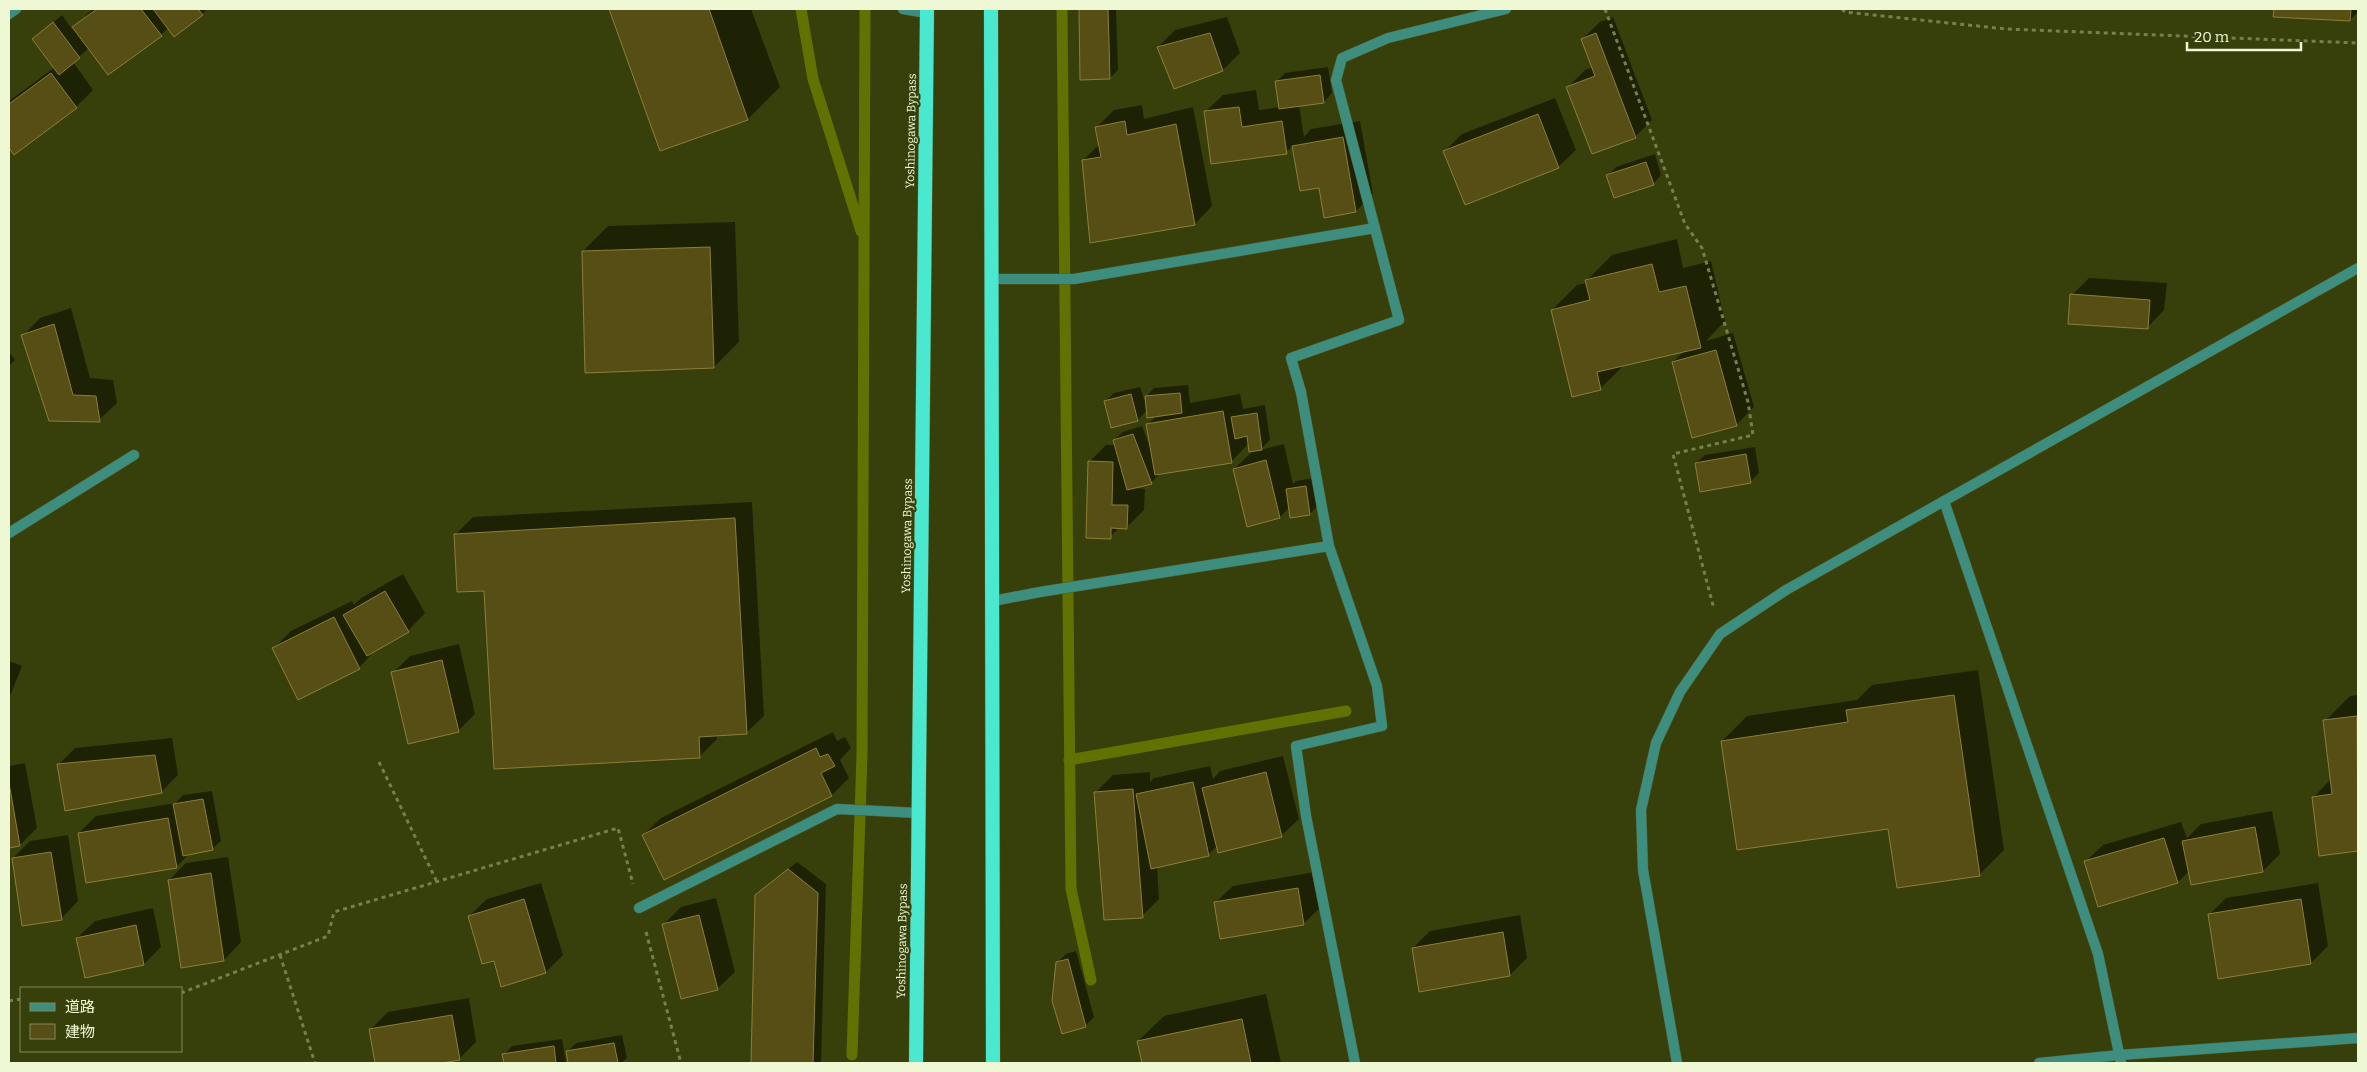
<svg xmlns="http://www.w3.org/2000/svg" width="2367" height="1072" font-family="Bitter,'Noto Sans JP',serif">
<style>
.shadow{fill:#0007}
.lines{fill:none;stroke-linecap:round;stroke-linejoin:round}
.stream{stroke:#617202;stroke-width:11}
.building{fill:#574e16;stroke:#8c7f37}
.minor-casing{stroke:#545d2b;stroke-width:11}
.tertiary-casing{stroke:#545d2b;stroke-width:11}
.trunk-casing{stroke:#545d2b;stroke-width:15}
.path{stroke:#757f50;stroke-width:3;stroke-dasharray:4 4;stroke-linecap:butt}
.minor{stroke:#3d8e7f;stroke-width:10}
.tertiary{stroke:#3d8e7f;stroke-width:10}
.trunk{stroke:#4ae8ce;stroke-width:14}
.labels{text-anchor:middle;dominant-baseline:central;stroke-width:4.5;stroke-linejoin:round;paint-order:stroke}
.street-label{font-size:12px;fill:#eef8d5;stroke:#37400b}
</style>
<rect width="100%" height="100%" fill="#37400b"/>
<path class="shadow" d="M 93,9 L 207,9 L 202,15 L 169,27 L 161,35 L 89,48 L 73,62 L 93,90 L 76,107 L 14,153 L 9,146 L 9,101 L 55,67 L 33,39 L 62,15 L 72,29 Z
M 611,9 L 751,9 L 780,87 L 748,119 L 661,150 Z
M 1080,9 L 1116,9 L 1118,70 L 1110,78 L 1082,78 Z
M 2275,9 L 2358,9 L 2358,12 L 2350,20 L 2274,16 Z
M 1227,17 L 1240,53 L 1223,70 L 1175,88 L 1158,47 L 1175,30 Z
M 1613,17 L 1652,120 L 1635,137 L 1568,87 L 1585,70 L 1593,67 L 1582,39 L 1600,22 Z
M 1328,67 L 1332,93 L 1324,102 L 1299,105 L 1304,137 L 1311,129 L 1360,121 L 1373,194 L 1356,211 L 1320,186 L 1301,189 L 1294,145 L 1286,152 L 1205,112 L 1223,95 L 1256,90 L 1259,110 L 1280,107 L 1276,82 L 1285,73 Z
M 1555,98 L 1576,150 L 1558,167 L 1445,151 L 1462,134 Z
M 1142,105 L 1144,119 L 1193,107 L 1212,206 L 1195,224 L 1092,241 L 1083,160 L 1100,144 L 1097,127 L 1114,110 Z
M 1655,154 L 1661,175 L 1653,184 L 1607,176 L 1616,167 Z
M 735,222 L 739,342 L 714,367 L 583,251 L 608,226 Z
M 1677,239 L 1683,268 L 1711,261 L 1725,321 L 1706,341 L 1733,333 L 1754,407 L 1736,425 L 1673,362 L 1685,350 L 1624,365 L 1600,389 L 1552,310 L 1577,285 L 1587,283 L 1587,280 L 1612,255 Z
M 2089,278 L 2167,283 L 2164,310 L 2147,328 L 2072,295 Z
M 71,308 L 90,378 L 113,380 L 117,403 L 99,420 L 50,420 L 23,336 L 40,318 Z
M 9,352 L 15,360 L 9,366 Z
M 1188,385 L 1190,403 L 1240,394 L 1243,409 L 1265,405 L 1270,440 L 1260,450 L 1284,444 L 1293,484 L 1296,481 L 1314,478 L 1318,505 L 1310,514 L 1290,507 L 1280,517 L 1234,469 L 1254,450 L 1249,443 L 1231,462 L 1161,473 L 1151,482 L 1133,488 L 1145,489 L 1144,510 L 1127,527 L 1120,527 L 1110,537 L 1089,462 L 1106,445 L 1116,445 L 1114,440 L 1123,432 L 1142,426 L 1151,450 L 1148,425 L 1157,415 L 1147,410 L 1138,420 L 1112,426 L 1105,402 L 1114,393 L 1140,387 L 1147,408 L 1146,397 L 1154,388 Z
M 1755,447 L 1759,473 L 1751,481 L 1696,463 L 1705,455 Z
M 752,502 L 764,716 L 746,733 L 717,735 L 717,739 L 700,756 L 485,590 L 456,534 L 473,517 Z
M 403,574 L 425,613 L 408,631 L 376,649 L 359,668 L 274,648 L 291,631 L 352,601 L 354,605 L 361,598 Z
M 459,644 L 475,714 L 458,731 L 393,673 L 410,656 Z
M 9,661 L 22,666 L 9,699 Z
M 1978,670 L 2004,850 L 1979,875 L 1722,741 L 1747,716 L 1857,700 L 1872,685 Z
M 2358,695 L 2358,850 L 2320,854 L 2314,797 L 2331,779 L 2325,721 L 2350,696 Z
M 833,732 L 837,741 L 845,737 L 851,748 L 840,760 L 849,778 L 832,795 L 665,878 L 643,835 L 661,818 Z
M 172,738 L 178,775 L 161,792 L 58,765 L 75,748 Z
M 1283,756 L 1299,819 L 1281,836 L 1217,846 L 1208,855 L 1157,866 L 1159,899 L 1142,916 L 1096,792 L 1113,775 L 1150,772 L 1150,782 L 1154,778 L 1210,766 L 1213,779 L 1220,771 Z
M 25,763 L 37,828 L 20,845 L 9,847 L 9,766 Z
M 212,791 L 221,841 L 212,849 L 190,853 L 176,867 L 79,833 L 96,816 L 176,803 L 183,795 Z
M 2272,811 L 2280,854 L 2263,871 L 2189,871 L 2178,882 L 2085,862 L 2103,845 L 2181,822 L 2187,838 L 2201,824 Z
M 68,835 L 78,901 L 61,919 L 13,858 L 30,841 Z
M 228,857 L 241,942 L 224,960 L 169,880 L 186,863 Z
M 797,862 L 826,884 L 821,1063 L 753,1063 L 756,895 Z
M 1315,872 L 1321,907 L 1303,924 L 1215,903 L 1233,886 Z
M 541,883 L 563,955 L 546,972 L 495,960 L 469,916 L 487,899 Z
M 2318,883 L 2328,946 L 2311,963 L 2209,915 L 2226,898 Z
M 716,898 L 735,972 L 717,989 L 664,924 L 681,907 Z
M 153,908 L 161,947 L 144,964 L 77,938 L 95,921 Z
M 1520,915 L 1527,958 L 1510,975 L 1413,948 L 1430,931 Z
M 1076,951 L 1094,1017 L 1086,1025 L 1057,963 L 1066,954 Z
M 1266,994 L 1281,1063 L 1143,1063 L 1138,1041 L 1164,1016 Z
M 469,998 L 476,1042 L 459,1059 L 435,1063 L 377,1063 L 371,1029 L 388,1012 Z
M 622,1035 L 627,1058 L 621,1063 L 570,1063 L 568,1051 L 576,1043 Z
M 562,1039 L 566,1063 L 505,1063 L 504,1055 L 512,1046 Z"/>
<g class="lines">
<path class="stream" d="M 801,9 L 813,79 L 861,231
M 1062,9 L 1071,889 L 1091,980
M 1069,760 L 1346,711
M 852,1055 L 862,755 L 865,9"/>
</g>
<path class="building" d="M 97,9 L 141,9 L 162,36 L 108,75 L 72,27 Z
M 153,9 L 198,9 L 203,15 L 174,37 Z
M 609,9 L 709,9 L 748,120 L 660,151 Z
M 1079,9 L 1108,9 L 1110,79 L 1080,80 Z
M 2274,9 L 2351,9 L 2350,21 L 2273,17 Z
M 53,22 L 80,58 L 59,75 L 32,39 Z
M 1210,33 L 1223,71 L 1174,89 L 1157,47 Z
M 1596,33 L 1636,138 L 1592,154 L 1566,87 L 1595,76 L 1581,39 Z
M 51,73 L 77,108 L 14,155 L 9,148 L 9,104 Z
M 1320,75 L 1324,103 L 1279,109 L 1275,81 Z
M 1239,107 L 1242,127 L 1282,121 L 1287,154 L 1211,164 L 1204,111 Z
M 1538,114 L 1559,168 L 1465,205 L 1443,151 Z
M 1125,121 L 1127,135 L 1176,124 L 1195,225 L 1090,243 L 1082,160 L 1101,157 L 1095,127 Z
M 1343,137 L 1356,212 L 1324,218 L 1319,188 L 1300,191 L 1292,146 Z
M 1646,162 L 1654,185 L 1614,198 L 1606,175 Z
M 710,247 L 714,368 L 585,373 L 582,251 Z
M 1652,264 L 1659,292 L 1686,286 L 1701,348 L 1597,372 L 1601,390 L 1572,397 L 1551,310 L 1590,300 L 1585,280 Z
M 2070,294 L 2150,300 L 2148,329 L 2068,324 Z
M 54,324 L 73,395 L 96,396 L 100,422 L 49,421 L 21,335 Z
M 1716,350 L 1737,426 L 1692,438 L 1672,362 Z
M 1180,393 L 1182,413 L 1147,418 L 1145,396 Z
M 1131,394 L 1138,421 L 1111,428 L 1104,401 Z
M 1223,411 L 1232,463 L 1155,475 L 1146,424 Z
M 1257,413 L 1262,450 L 1249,452 L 1247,436 L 1235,439 L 1231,417 Z
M 1133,434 L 1152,484 L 1127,490 L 1113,440 Z
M 1746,454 L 1751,483 L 1700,492 L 1695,463 Z
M 1266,460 L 1280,518 L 1247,527 L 1233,469 Z
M 1088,461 L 1113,462 L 1112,505 L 1128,505 L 1127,529 L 1111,528 L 1111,539 L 1086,538 Z
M 1306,486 L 1310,515 L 1290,518 L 1286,489 Z
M 735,518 L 747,734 L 699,737 L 700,758 L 494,769 L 484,591 L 457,592 L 454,534 Z
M 385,591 L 409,632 L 367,656 L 343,615 Z
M 334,617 L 360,669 L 298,700 L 272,648 Z
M 442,660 L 459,732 L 408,744 L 391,672 Z
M 1954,695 L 1980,876 L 1897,888 L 1888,829 L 1737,850 L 1721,741 L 1848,722 L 1846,710 Z
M 2357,716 L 2358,851 L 2319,856 L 2312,797 L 2332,794 L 2323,720 Z
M 816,748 L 820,757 L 828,754 L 835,766 L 821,773 L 832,796 L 664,880 L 642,835 Z
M 155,755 L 162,793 L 65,811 L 57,764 Z
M 1266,772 L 1282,837 L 1218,853 L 1202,788 Z
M 1193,782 L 1209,856 L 1151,869 L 1136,794 Z
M 9,783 L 20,846 L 9,848 Z
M 1133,789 L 1143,918 L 1104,920 L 1094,792 Z
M 203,799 L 213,850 L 183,856 L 173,804 Z
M 168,818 L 177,868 L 86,883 L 78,833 Z
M 2255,827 L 2263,872 L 2191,885 L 2182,841 Z
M 2164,838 L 2178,883 L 2098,907 L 2084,861 Z
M 51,852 L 62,920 L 22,926 L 12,858 Z
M 788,869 L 818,893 L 813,1063 L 751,1063 L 755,895 Z
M 211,873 L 224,961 L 181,968 L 168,880 Z
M 1298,888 L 1304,925 L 1220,939 L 1214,902 Z
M 524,899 L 546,973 L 501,987 L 494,961 L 482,964 L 468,916 Z
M 2301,899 L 2311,964 L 2218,979 L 2208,914 Z
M 699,915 L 718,990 L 681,999 L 662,924 Z
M 136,925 L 144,965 L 85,978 L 76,938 Z
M 1503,932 L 1510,976 L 1419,992 L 1412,948 Z
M 1068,959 L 1086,1027 L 1062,1034 L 1052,1001 L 1056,962 Z
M 452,1015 L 460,1060 L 442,1063 L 375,1063 L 369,1029 Z
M 1242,1019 L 1251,1063 L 1142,1063 L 1137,1041 Z
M 614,1043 L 618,1063 L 568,1063 L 566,1051 Z
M 554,1046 L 556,1063 L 504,1063 L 502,1054 Z"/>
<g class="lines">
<g class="minor-casing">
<path id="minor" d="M 903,9 L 927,13
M 993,279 L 1074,279 L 1375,228
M 1944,501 L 2098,954 L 2121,1063
M 9,533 L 134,455
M 993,601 L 1040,592 L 1329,546
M 639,908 L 837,809 L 919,813
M 1355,1063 L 1306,816 L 1296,746 L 1382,726 L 1377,686 L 1329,546 L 1301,392 L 1291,358 L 1399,320 L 1336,80 L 1342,58 L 1388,38 L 1506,9"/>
</g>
<g class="tertiary-casing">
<path id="tertiary" d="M 9,14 L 16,9
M 1677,1063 L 1643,870 L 1641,810 L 1656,743 L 1680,692 L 1720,634 L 1786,590 L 2358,268
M 2039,1063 L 2120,1055 L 2358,1038"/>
</g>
<g class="trunk-casing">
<path id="trunk" d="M 991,9 L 993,1063
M 916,1063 L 927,9"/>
</g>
<path class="path" d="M 1605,9 L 1685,224 L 1702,248 L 1748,402 L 1753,435 L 1673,454 L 1714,609
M 1842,9 L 1845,12 L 2006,29 L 2358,43
M 379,762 L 436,880
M 646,932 L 681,1063
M 280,955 L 315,1063
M 181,993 L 328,936 L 334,912 L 618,828 L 633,884
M 9,1001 L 21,999"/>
<use href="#minor" class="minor"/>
<use href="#tertiary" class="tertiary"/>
<use href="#trunk" class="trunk"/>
</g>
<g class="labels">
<g class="street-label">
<text transform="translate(911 131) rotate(-89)">Yoshinogawa Bypass</text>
<text transform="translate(907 536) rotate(-89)">Yoshinogawa Bypass</text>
<text transform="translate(902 941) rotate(-89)">Yoshinogawa Bypass</text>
</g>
</g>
<rect width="2367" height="1072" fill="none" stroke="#eef8d5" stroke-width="20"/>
<rect x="20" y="987" width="162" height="65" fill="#37400b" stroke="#808a5c"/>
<rect x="30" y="1003" width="25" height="8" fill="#3d8e7f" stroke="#808a5c"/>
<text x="65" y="1012" font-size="15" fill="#eef8d5">道路</text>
<rect x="30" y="1024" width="25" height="15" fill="#574e16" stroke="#808a5c"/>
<text x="65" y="1037" font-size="15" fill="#eef8d5">建物</text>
<path d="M2187 42v8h114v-8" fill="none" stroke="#eef8d5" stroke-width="2.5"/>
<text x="2194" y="42" font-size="15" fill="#eef8d5" stroke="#37400b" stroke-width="4" paint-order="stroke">20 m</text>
</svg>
